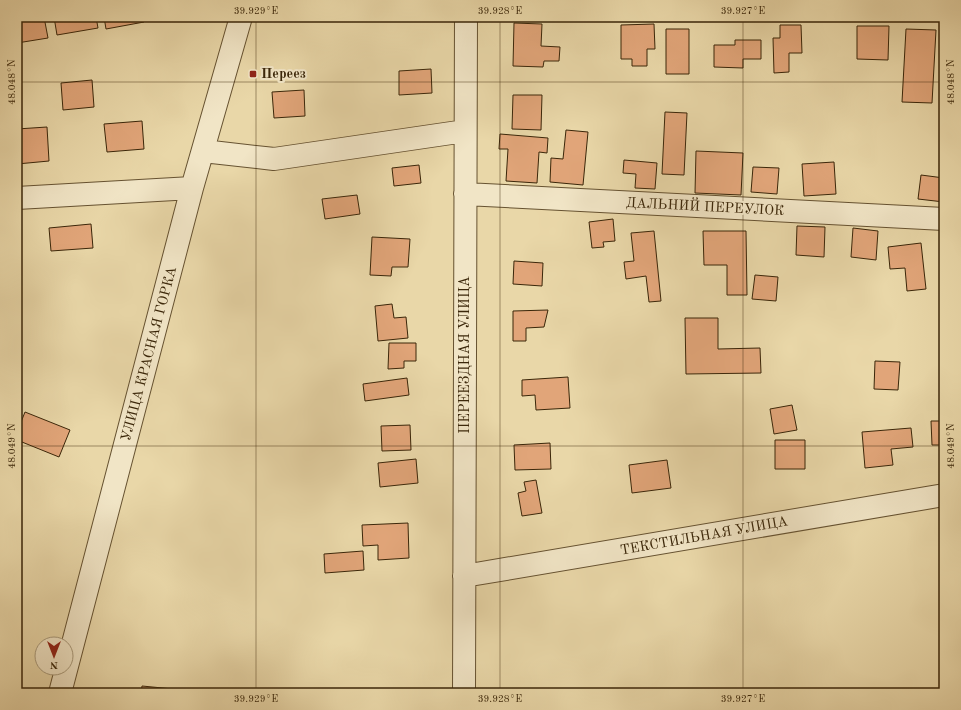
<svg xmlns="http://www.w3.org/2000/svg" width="961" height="710" font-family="'Old Standard TT',serif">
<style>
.building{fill:#e1a579;stroke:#3a2609}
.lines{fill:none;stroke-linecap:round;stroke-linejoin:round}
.minor-casing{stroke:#665231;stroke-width:24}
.minor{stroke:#f1e5c6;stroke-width:22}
.ticks{fill:none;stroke:#3a2609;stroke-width:1;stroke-opacity:0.45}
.poi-dot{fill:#8f2418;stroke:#f1e5c6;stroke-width:1.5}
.labels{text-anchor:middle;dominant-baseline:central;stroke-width:4;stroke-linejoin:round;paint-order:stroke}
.poi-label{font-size:14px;font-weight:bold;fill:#3a2609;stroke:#f1e5c6;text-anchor:start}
.street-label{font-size:14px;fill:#3a2609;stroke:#f1e5c6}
.neatline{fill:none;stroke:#3a2609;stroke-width:1.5}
.ticks-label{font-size:10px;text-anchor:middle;fill:#3a2609}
</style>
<rect width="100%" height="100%" fill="#e9d7a8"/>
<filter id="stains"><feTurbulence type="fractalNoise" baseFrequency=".005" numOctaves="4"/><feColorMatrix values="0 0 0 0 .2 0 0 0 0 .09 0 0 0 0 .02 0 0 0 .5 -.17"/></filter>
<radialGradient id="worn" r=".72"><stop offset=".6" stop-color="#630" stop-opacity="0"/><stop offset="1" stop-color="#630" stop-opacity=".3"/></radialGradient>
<path class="building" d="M 17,17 L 44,17 L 48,38 L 17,43 Z
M 54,17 L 96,17 L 98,28 L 57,35 Z
M 104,17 L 143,17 L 144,22 L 106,29 Z
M 401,17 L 445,17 L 445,18 L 401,19 Z
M 514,23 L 542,24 L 541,46 L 560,47 L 559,61 L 544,61 L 543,67 L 513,66 Z
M 654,24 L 655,49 L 647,49 L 647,66 L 632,66 L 632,59 L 621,59 L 621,25 Z
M 780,25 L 801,25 L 802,53 L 789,53 L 789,72 L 774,73 L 773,38 L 780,38 Z
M 857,26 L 889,26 L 888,60 L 857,59 Z
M 666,29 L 689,29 L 689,74 L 666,74 Z
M 906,29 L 936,30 L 932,103 L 902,102 Z
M 735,40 L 761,40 L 761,59 L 743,59 L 743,68 L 714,67 L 714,45 L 735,45 Z
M 431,69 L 432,93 L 399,95 L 399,71 Z
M 92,80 L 94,107 L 63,110 L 61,83 Z
M 304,90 L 305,116 L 274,118 L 272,92 Z
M 513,95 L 542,95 L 541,130 L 512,129 Z
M 665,112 L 687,113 L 684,175 L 662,174 Z
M 142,121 L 144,149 L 107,152 L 104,124 Z
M 47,127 L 49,161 L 17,164 L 17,129 Z
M 566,130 L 588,132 L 583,185 L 550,182 L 551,158 L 563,159 Z
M 500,134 L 548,138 L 547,153 L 539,152 L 537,183 L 506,181 L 508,149 L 499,149 Z
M 696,151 L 743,153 L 741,195 L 695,193 Z
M 624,160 L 657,163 L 655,189 L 635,188 L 636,174 L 623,173 Z
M 834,162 L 836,194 L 804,196 L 802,164 Z
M 419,165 L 421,183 L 394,186 L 392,168 Z
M 753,167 L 779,168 L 777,194 L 751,192 Z
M 921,175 L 944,178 L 944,202 L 918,199 Z
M 357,195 L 360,214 L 325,219 L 322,199 Z
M 613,219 L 615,241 L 603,242 L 604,247 L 592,248 L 589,222 Z
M 91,224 L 93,248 L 51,251 L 49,228 Z
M 797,226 L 825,227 L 824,257 L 796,255 Z
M 853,228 L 878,231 L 876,260 L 851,257 Z
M 654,231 L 661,301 L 649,302 L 646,276 L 626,279 L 624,262 L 634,261 L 631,233 Z
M 703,231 L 746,231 L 747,295 L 727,295 L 727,265 L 704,265 Z
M 372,237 L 410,239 L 408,267 L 392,267 L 391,276 L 370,275 Z
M 921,243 L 926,289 L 907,291 L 905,268 L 890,269 L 888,247 Z
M 514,261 L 543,263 L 542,286 L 513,284 Z
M 755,275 L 778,277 L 776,301 L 752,299 Z
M 392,304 L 394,318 L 406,317 L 408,338 L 378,341 L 375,306 Z
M 548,310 L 544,327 L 526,328 L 526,341 L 513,341 L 513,311 Z
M 685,318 L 718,318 L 718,349 L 760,348 L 761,373 L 686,374 Z
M 389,343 L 416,343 L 416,361 L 404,361 L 404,368 L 388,369 Z
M 875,361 L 900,362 L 898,390 L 874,389 Z
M 568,377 L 570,408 L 536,410 L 535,395 L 522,396 L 522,380 Z
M 407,378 L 409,395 L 365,401 L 363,384 Z
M 792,405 L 797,430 L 774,434 L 770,409 Z
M 25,412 L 70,430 L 59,457 L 17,440 L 17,432 Z
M 931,421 L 944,421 L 944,445 L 932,445 Z
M 410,425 L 411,450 L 382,451 L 381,426 Z
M 911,428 L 913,447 L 891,449 L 893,465 L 865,468 L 862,432 Z
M 775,440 L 805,440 L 805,469 L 775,469 Z
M 550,443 L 551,469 L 515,470 L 514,445 Z
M 416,459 L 418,483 L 380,487 L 378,463 Z
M 667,460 L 671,488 L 632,493 L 629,465 Z
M 536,480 L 542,513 L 522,516 L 518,493 L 526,491 L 524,482 Z
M 408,523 L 409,558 L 378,560 L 378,545 L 363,546 L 362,525 Z
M 363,551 L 364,570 L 325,573 L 324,554 Z
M 142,686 L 204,692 L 204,693 L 141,693 Z"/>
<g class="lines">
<g class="minor-casing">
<path id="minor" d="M 203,151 L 274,159 L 465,131
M 465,194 L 944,219
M 17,198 L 192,188
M 464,576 L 944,495
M 60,693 L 192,188 L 241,17
M 464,693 L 466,17"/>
</g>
<use href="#minor" class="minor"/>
</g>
<path class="ticks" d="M 256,17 L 256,693M 500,17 L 500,693M 743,17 L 743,693M 17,82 L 944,82M 17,446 L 944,446"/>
<rect class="poi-dot" x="249" y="70" width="8" height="8" rx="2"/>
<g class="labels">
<g class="poi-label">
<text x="261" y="74">Переез</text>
</g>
<g class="street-label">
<text transform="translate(705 207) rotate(3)">ДАЛЬНИЙ ПЕРЕУЛОК</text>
<text transform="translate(149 354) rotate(-75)">УЛИЦА КРАСНАЯ ГОРКА</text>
<text transform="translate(465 355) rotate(-90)">ПЕРЕЕЗДНАЯ УЛИЦА</text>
<text transform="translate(704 536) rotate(-10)">ТЕКСТИЛЬНАЯ УЛИЦА</text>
</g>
</g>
<rect width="961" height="710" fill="none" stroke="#e9d7a8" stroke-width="44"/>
<g transform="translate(54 656) rotate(180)"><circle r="19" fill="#f1e5c6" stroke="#a8997a"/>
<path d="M0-3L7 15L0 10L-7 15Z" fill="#8f2418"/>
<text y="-6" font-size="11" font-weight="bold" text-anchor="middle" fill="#3a2609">N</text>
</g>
<rect x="22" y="22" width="917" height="666" class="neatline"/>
<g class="ticks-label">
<text x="256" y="14">39.929°E</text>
<text x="500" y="14">39.928°E</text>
<text x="743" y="14">39.927°E</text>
<text transform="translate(950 82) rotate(-90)" y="4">48.048°N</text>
<text transform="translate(11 82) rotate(-90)" y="4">48.048°N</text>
<text transform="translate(950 446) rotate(-90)" y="4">48.049°N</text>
<text transform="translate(11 446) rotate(-90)" y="4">48.049°N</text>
<text x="256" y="702">39.929°E</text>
<text x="500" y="702">39.928°E</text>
<text x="743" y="702">39.927°E</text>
</g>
<rect width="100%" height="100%" filter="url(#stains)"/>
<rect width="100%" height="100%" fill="url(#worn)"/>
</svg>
